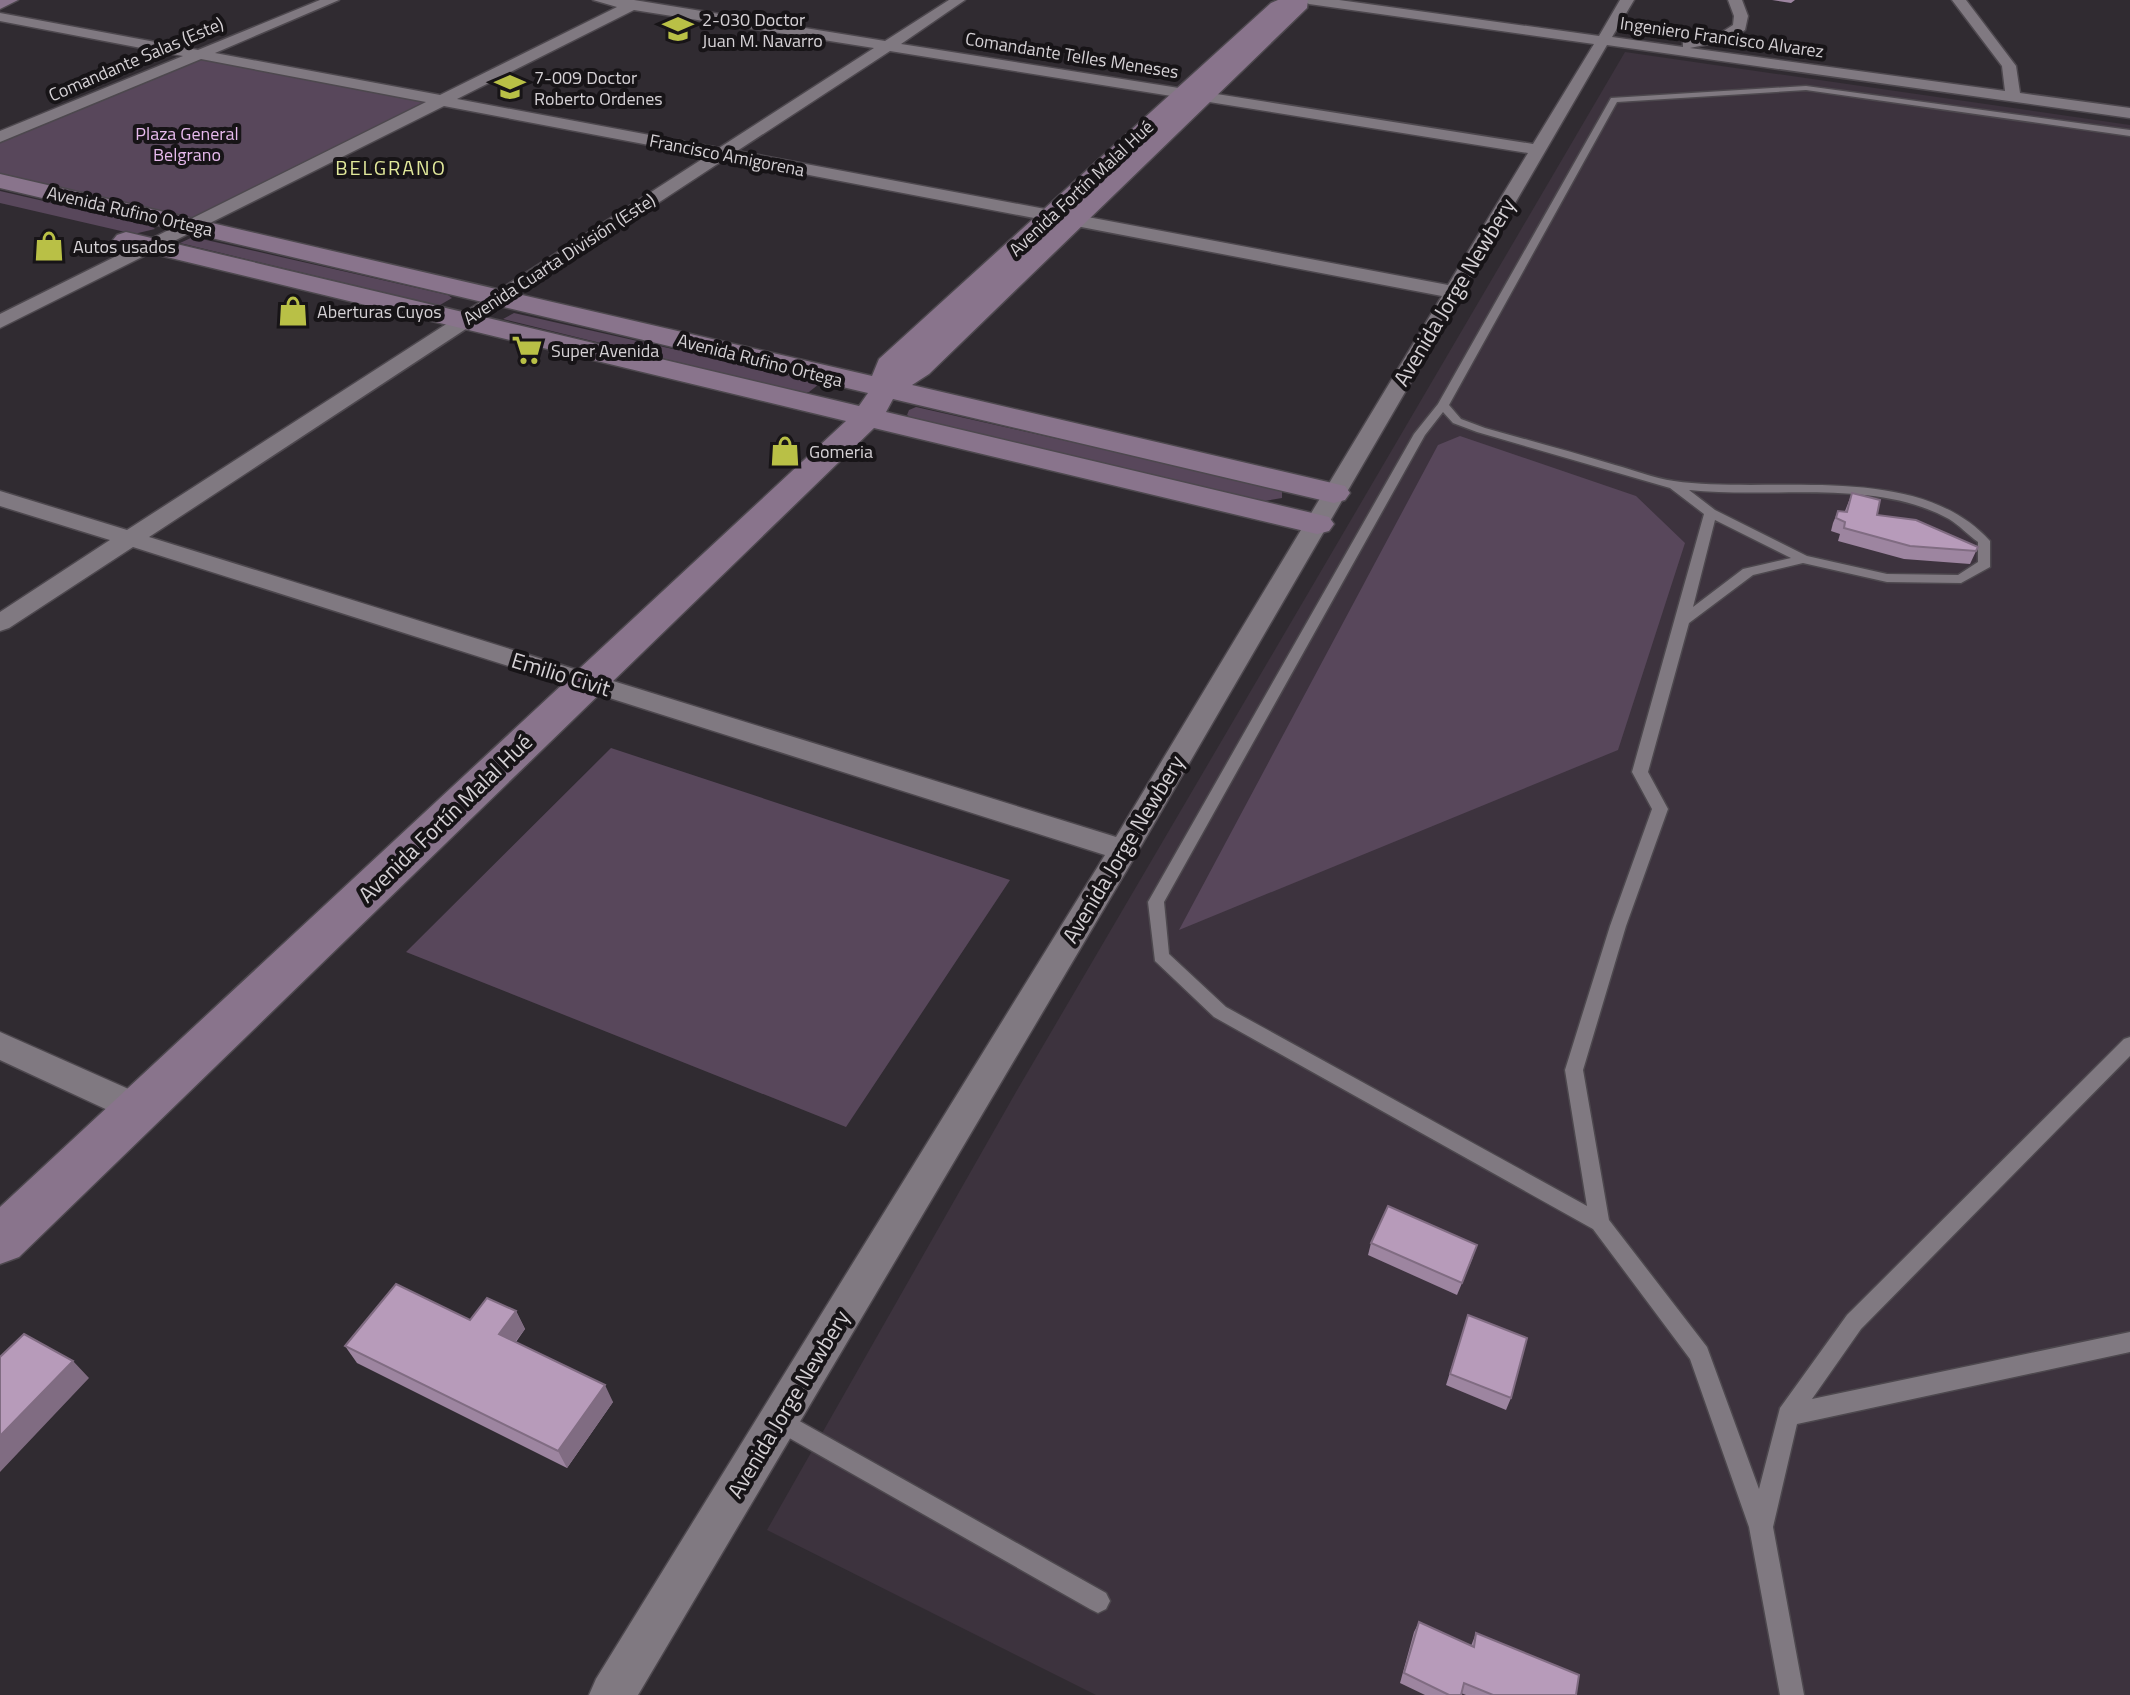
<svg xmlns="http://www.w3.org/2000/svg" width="2130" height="1695" font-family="'Titillium Web',sans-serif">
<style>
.built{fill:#3d333e}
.green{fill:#58475b}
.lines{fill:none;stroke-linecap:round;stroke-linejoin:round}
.lane-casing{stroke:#4d484e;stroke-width:3}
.street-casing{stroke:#4d484e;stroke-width:3}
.secondary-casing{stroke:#4d484e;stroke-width:3}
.lane{fill:#807981;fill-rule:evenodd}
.street{fill:#807981;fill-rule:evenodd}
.secondary{fill:#89748c;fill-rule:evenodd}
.wall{fill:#9d85a0}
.shaded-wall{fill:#806c82}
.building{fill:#b79bba;stroke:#806c82;stroke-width:2}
.labels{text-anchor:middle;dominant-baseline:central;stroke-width:8;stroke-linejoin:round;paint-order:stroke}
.far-poi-label{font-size:18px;fill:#d5d1d5;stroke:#171417;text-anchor:start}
.far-street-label{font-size:18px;fill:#d5d1d5;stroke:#171417}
.far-park-label{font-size:18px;fill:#e7baed;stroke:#171417}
.far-neighbourhood-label{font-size:20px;letter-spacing:2px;fill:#e2e99b;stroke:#171417}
.street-label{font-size:22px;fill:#d5d1d5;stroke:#171417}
</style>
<rect width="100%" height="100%" fill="#302b31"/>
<path class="built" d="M 1625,52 L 2130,125 L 2130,1695 L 1096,1695 L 767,1530 L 1016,1092 Z"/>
<path class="green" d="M 199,55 L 441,101 L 193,226 L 0,181 L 0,137 Z
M 0,191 L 152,226 L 155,229 L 134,234 L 0,203 Z
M 193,237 L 448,295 L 452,298 L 440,305 L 432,304 L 180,243 Z
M 514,313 L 813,381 L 819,384 L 809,392 L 800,392 L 503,319 Z
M 916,407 L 1275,488 L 1282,492 L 1282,498 L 1265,501 L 913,419 L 907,415 L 909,410 Z
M 1460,436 L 1636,496 L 1685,543 L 1618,750 L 1179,930 L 1438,445 Z
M 611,748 L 1010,880 L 846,1127 L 406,952 Z"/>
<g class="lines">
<g class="lane-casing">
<path id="lane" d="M 1806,86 L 2130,130 L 2130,136 L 1806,90 L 1617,102 L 1449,405 L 1461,419 L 1485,428 C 1528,440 1572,452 1615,465 C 1634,470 1653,478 1674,481 C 1771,495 1917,460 1990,541 L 1990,567 L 1961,583 L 1887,582 L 1803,563 L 1753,575 L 1689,623 L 1648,772 L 1668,809 L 1626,926 L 1583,1070 L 1609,1220 L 1707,1347 L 1759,1489 L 1780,1408 L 1847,1315 L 2124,1039 L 2130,1037 L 2130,1056 L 1861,1329 L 1812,1399 L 2130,1332 L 2130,1352 L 1797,1424 L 1773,1527 L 1804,1695 L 1780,1695 L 1749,1527 L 1690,1359 L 1593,1229 L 1214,1017 L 1155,961 L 1148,902 L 1414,434 L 1438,404 L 1611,98 ZM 1443,412 L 1453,423 L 1477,432 L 1670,488 L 1704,514 L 1632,772 L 1652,809 L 1610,926 L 1565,1070 L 1587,1206 L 1226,1007 L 1169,954 L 1164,902 L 1425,435 ZM 1689,490 C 1771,499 1875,478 1949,519 C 1959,525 1968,535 1978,542 L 1978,562 L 1958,575 L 1887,574 L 1807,556 L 1715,510 ZM 1715,520 L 1791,558 L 1743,569 L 1693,607 Z
M 778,1409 L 1106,1593 L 1110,1601 L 1106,1609 L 1098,1613 L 1090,1609 L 770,1427 L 767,1420 L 770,1413 Z"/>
</g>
<g class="street-casing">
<path id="street" d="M 320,0 L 339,0 L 215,53 L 440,95 L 617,7 L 593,0 L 634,0 L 885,41 L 949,0 L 965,0 L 901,44 L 1533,144 L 1594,44 L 1309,4 L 1302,0 L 1339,0 L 1599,36 L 1620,0 L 1634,0 L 1612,37 L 1683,47 L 1683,41 L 1719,34 L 1733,25 L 1734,16 L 1728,0 L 1742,0 L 1748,16 L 1745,30 L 1728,40 L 1690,48 L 2005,91 L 2002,66 L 1952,0 L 1966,0 L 2016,66 L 2020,93 L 2130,108 L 2130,118 L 1607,45 L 1134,858 L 638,1695 L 589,1695 L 596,1679 L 1105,855 L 133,547 L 9,628 L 0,631 L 0,612 L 110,540 L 0,506 L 0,491 L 127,530 L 707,156 L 444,106 L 0,328 L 0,314 L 426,102 L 201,59 L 0,142 L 0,131 L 183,56 L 0,21 L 0,13 L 198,50 ZM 634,10 L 874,48 L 719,148 L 457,99 ZM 890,51 L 1528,153 L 1448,285 L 737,151 ZM 725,159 L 1442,296 L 1116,837 L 149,537 Z
M 0,1032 L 151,1099 L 157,1109 L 151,1119 L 139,1123 L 127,1119 L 0,1060 Z"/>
</g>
<g class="secondary-casing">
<path id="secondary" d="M 0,0 L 18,0 L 0,9 Z
M 1278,0 L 1308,0 L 1307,8 L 929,374 L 912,385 L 1345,486 L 1350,493 L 1345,500 L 1334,503 L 893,399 L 886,412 L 1329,517 L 1334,524 L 1329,531 L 1317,534 L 874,428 L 19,1257 L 0,1264 L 0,1207 L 846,421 L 117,245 L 113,240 L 117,235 L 126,232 L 859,406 L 868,393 L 0,188 L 0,174 L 872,376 L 879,359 L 1271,3 Z"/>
</g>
<use href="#lane" class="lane"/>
<use href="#street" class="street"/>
<use href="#secondary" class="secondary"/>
</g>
<path class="wall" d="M 1772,0 L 1795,0 L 1791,3 Z
M 1852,493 L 1877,515 L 1978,547 L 1970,564 L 1904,559 L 1838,541 L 1840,534 L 1831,531 L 1833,523 L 1838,511 L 1845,511 Z
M 1371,1243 L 1473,1257 L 1457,1295 L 1368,1255 Z
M 516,1311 L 525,1329 L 516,1342 L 613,1402 L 567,1468 L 357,1363 L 345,1346 Z
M 1468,1315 L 1511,1398 L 1506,1410 L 1446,1385 Z
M 1419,1622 L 1471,1646 L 1476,1633 L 1576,1695 L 1466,1695 L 1461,1693 L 1461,1695 L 1425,1695 L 1400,1683 L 1414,1632 Z"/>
<path class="shaded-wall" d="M 516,1311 L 525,1329 L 508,1351 L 499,1334 Z
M 73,1361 L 89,1378 L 0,1472 L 0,1436 Z
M 605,1385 L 613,1402 L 567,1468 L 558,1451 Z"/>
<path class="building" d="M 1852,493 L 1880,500 L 1877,515 L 1916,520 L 1978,547 L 1976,551 L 1910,546 L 1844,528 L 1845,522 L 1836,518 L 1838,511 L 1847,512 Z
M 1388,1206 L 1477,1245 L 1462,1283 L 1371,1243 Z
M 396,1284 L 470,1320 L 487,1298 L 516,1311 L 499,1334 L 605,1385 L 558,1451 L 345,1346 Z
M 1468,1315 L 1527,1338 L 1511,1398 L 1450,1374 Z
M 24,1334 L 73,1361 L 0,1436 L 0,1357 Z
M 1419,1622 L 1474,1647 L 1476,1633 L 1579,1675 L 1576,1695 L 1493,1695 L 1464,1683 L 1461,1695 L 1449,1695 L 1404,1673 Z"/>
<defs>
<g id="school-bare" transform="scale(2.4)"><path d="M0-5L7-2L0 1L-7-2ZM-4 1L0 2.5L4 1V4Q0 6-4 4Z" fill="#b9c046" stroke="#171417" stroke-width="2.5" paint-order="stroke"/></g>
<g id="shop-bare" transform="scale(2.4)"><path d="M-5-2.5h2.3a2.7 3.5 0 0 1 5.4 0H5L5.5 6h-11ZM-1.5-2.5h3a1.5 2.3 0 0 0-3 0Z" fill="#b9c046" stroke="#171417" stroke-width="2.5" paint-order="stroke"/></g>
<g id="supermarket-bare" transform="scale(2.4)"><path d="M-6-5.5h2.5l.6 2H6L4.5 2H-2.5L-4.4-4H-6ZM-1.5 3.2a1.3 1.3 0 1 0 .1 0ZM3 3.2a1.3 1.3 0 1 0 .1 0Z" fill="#b9c046" stroke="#171417" stroke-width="2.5" paint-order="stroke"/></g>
</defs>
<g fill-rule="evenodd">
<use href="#school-bare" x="678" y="29"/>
<use href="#school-bare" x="510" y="87"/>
<use href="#shop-bare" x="49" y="246"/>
<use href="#shop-bare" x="293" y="311"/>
<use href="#supermarket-bare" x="527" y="350"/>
<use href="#shop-bare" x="785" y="451"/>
</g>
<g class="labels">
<g class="far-poi-label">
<text x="702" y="19">2-030 Doctor<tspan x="702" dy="21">Juan M. Navarro</tspan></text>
<text x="534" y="77">7-009 Doctor<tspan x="534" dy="21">Roberto Ordenes</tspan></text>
<text x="73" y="246">Autos usados</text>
<text x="317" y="311">Aberturas Cuyos</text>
<text x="551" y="350">Super Avenida</text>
<text x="809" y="451">Gomeria</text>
</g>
<g class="far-street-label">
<text transform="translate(1722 37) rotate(8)">Ingeniero Francisco Alvarez</text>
<text transform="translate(1072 55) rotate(9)">Comandante Telles Meneses</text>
<text transform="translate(136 59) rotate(-23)">Comandante Salas (Este)</text>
<text transform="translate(727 155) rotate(11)">Francisco Amigorena</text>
<text transform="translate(1081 188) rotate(-43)">Avenida Fortín Malal Hué</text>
<text transform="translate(130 211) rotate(13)">Avenida Rufino Ortega</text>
<text transform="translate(559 259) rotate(-33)">Avenida Cuarta División (Este)</text>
<text transform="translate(760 360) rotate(14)">Avenida Rufino Ortega</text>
</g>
<g class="far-park-label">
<text x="187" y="133">Plaza General<tspan x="187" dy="21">Belgrano</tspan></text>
</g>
<g class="far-neighbourhood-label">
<text x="391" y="167">BELGRANO</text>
</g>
<g class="street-label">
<text transform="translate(1454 292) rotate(-59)">Avenida Jorge Newbery</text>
<text transform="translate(561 674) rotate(17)">Emilio Civit</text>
<text transform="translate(445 818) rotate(-44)">Avenida Fortín Malal Hué</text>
<text transform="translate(1123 849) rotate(-59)">Avenida Jorge Newbery</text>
<text transform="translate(788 1404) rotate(-59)">Avenida Jorge Newbery</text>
</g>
</g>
</svg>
